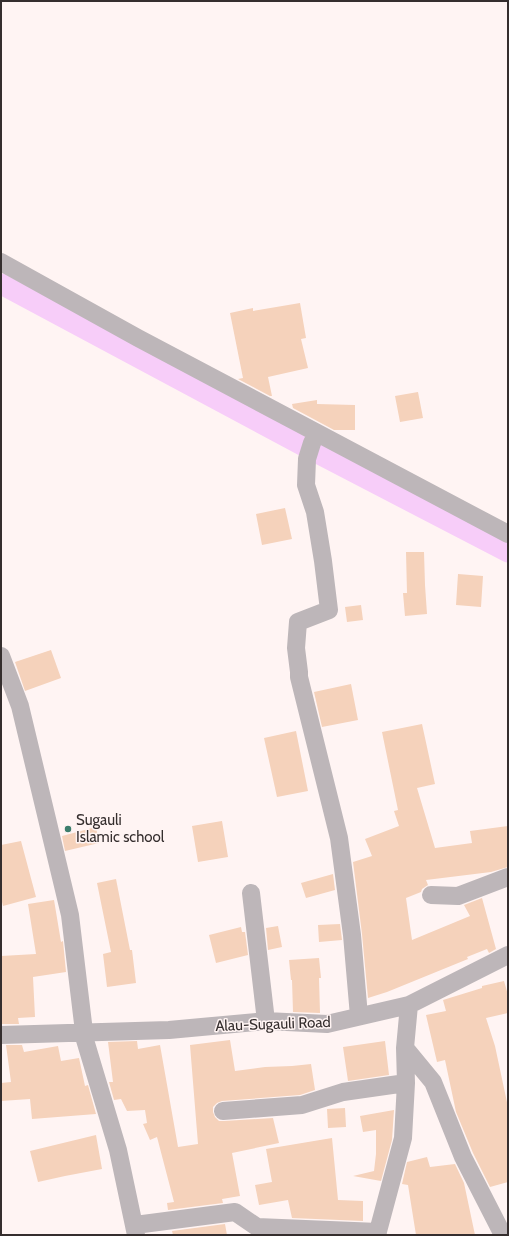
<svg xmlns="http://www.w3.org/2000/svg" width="509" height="1236" font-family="Cabin,sans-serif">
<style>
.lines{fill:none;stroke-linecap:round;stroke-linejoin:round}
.canal{stroke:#f7cdf9;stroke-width:21}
.building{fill:#f5d2bb}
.street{stroke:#bdb6b9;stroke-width:18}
.poi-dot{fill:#3c7d6c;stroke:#fff4f3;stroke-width:1.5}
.labels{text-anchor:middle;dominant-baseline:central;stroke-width:3;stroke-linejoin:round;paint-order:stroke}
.poi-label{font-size:15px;fill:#352e2e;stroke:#fff4f3;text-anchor:start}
.street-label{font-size:15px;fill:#352e2e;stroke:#fff4f3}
</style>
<rect width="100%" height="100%" fill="#fff4f3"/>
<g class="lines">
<path class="canal" d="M 1,284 L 302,445 L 508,552"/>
</g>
<path class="building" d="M 300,303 L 306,338 L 301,339 L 308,368 L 268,377 L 272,396 L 270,396 L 238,379 L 243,378 L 230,313 L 253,308 L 253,311 Z
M 418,392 L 423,418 L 400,422 L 395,396 Z
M 317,400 L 317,404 L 355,405 L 355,430 L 334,430 L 293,408 L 292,404 Z
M 285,508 L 292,539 L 262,545 L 256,514 Z
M 406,552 L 424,552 L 425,585 L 427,614 L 405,616 L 403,593 L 407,593 Z
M 458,574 L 483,576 L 481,607 L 456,605 Z
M 361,605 L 363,620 L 347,622 L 345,607 Z
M 51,650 L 61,678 L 25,691 L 15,662 Z
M 351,684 L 358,720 L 322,727 L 314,692 Z
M 422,724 L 435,784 L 417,788 L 435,848 L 472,843 L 470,831 L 508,826 L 508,867 L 491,872 L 426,880 L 428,885 L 422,889 L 421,892 L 406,898 L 412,940 L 470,916 L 464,905 L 482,898 L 496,949 L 489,953 L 487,949 L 467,957 L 468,959 L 387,992 L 368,998 L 362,934 L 353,862 L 372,856 L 365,839 L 399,826 L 394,811 L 398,810 L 382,732 Z
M 296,731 L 308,791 L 277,797 L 264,738 Z
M 222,821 L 228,857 L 198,862 L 192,826 Z
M 96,827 L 99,843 L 65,851 L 62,836 Z
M 21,841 L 36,897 L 3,906 L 1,898 L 1,845 Z
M 333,874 L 335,890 L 306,898 L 301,883 Z
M 116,879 L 130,950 L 132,950 L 136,983 L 107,987 L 103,954 L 111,952 L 97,883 Z
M 54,900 L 61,942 L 63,941 L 66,972 L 33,977 L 35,1017 L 18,1018 L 19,1024 L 1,1024 L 1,956 L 36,954 L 28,904 Z
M 340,924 L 342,940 L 319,942 L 318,925 Z
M 278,926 L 282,947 L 268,950 L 266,928 Z
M 241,927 L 242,932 L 245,932 L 248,955 L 216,963 L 209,935 Z
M 319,958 L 321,978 L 319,978 L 320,1013 L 293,1012 L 292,980 L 291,980 L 289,960 Z
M 504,981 L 508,995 L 508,1013 L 486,1018 L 495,1046 L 508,1107 L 508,1182 L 490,1187 L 473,1153 L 456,1112 L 445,1060 L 437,1062 L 426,1015 L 446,1011 L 443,1000 L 482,988 L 482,986 Z
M 230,1040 L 235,1071 L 265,1067 L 292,1066 L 311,1064 L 315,1090 L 300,1095 L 222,1101 L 217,1103 L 213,1107 L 213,1112 L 215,1117 L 219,1121 L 224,1121 L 273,1118 L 279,1143 L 232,1153 L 240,1196 L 222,1199 L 223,1203 L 168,1210 L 167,1203 L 174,1202 L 157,1137 L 150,1140 L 143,1124 L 147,1123 L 145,1110 L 127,1111 L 121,1099 L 114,1100 L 109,1082 L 113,1082 L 108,1042 L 137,1041 L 138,1049 L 160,1045 L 178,1147 L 198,1144 L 190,1045 Z
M 385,1041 L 389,1075 L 348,1081 L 343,1047 Z
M 6,1045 L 22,1045 L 24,1052 L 58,1046 L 61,1061 L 79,1058 L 85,1086 L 88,1085 L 96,1114 L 32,1119 L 30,1099 L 1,1101 L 1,1083 L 11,1082 Z
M 345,1108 L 346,1127 L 328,1128 L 327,1109 Z
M 394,1110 L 392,1140 L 381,1181 L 353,1176 L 374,1171 L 376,1154 L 376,1130 L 363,1132 L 360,1116 Z
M 96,1135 L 102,1169 L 65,1176 L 38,1182 L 30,1151 Z
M 332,1138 L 338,1200 L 363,1201 L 363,1221 L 292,1218 L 288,1200 L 259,1205 L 255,1185 L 272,1182 L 266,1149 Z
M 427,1157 L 430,1167 L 455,1164 L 464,1183 L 475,1235 L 416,1235 L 408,1185 L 402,1184 L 407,1162 Z
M 225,1224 L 227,1235 L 173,1235 L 172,1231 Z"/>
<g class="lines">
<path class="street" d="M 1,262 L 138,338 L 508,534
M 317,433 L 312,443 L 307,459 L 306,485 L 315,512 L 323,561 L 329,610 L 298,622 L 296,648 L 299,672 L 299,677 L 339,838 L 352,935 L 359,1016
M 1,656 L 20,706 L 70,915 L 85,1040 L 118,1150 L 136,1235
M 251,893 L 266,1021
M 431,895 L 458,896 L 508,877
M 1,1035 L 169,1030 L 266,1021 L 327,1024 L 409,1005 L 508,955
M 405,1048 L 433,1082 L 463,1157 L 503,1235
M 223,1111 L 302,1105 L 343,1092 L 406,1083
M 135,1225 L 235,1212 L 257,1227 L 378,1232
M 377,1235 L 403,1138 L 406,1083 L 405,1048 L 409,1005"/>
</g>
<circle class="poi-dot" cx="68" cy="829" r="4"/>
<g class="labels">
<g class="poi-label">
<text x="76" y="820">Sugauli<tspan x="76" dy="17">Islamic school</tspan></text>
</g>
<g class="street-label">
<text transform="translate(273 1024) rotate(-2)">Alau-Sugauli Road</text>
</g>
</g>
<rect width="509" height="1236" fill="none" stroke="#352e2e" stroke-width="4"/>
</svg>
